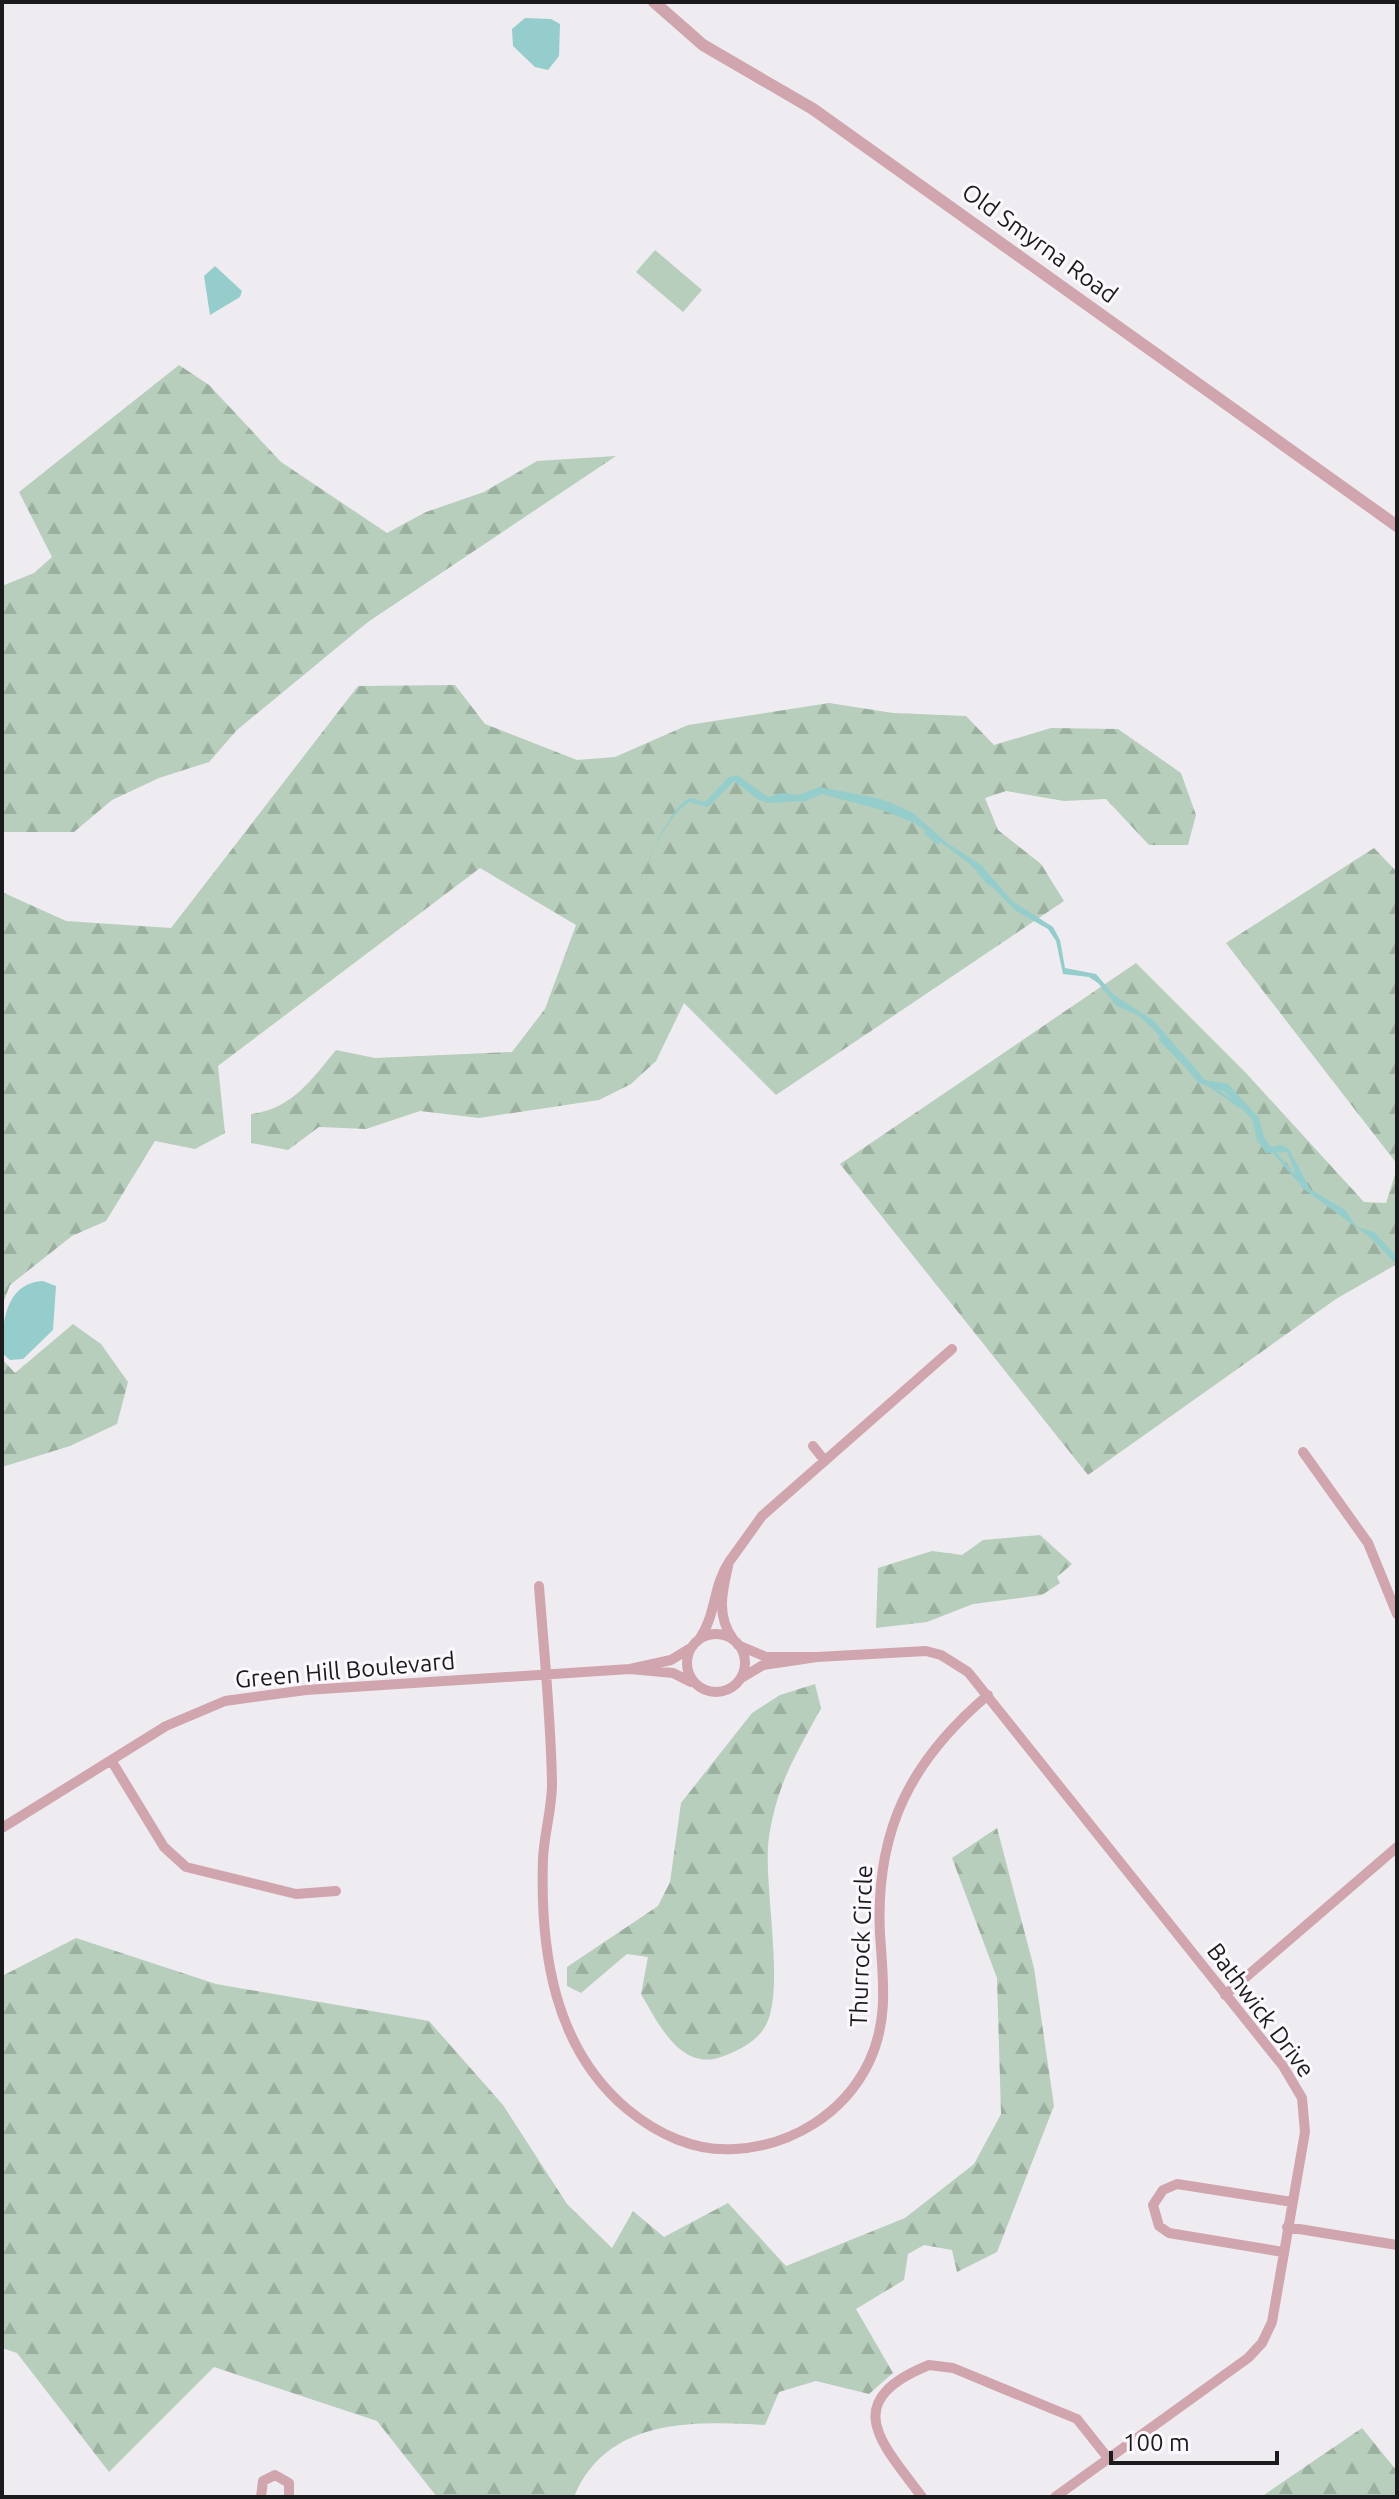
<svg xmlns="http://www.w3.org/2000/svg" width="1399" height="2499" font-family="Ubuntu,sans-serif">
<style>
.forest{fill:url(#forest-firs)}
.garden{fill:#b6cebb}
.water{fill:#95cccc}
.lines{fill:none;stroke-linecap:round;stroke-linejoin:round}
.stream{stroke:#95cccc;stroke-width:3}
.minor{stroke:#d1a5ae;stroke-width:10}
.tertiary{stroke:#d1a5ae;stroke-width:12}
.labels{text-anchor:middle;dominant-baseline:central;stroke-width:6;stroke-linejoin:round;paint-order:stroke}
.street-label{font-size:24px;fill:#1b1a1c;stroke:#fcf9fe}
</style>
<defs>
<pattern id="forest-firs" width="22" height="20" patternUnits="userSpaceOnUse" patternTransform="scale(2)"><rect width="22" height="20" fill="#b6cebb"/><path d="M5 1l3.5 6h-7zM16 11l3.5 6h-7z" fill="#9cb0a0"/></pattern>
</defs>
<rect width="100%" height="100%" fill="#efecf1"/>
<path class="forest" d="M 179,365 L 209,385 L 281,462 L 387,533 L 426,512 L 484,492 L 537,461 L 616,456 L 368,622 L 237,730 L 209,762 L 159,778 L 112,800 L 74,832 L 2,832 L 2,586 L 34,573 L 52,557 L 19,492 Z
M 455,685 L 485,724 L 577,760 L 615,757 L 688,725 L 829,703 L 893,713 L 966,716 L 994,745 L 1051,728 L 1118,729 L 1181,773 L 1196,815 L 1188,845 L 1149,845 L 1106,799 L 1064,801 L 1006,791 L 985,798 L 998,830 L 1041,864 L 1064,901 L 776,1095 L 684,1003 L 656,1061 L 631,1084 L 599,1100 L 479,1118 L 420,1111 L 366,1129 L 319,1127 L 288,1150 L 251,1143 L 251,1114 C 292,1109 311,1080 336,1050 L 375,1058 L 512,1052 L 545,1009 L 576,925 L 480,868 L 218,1066 L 225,1133 L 195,1149 L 155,1141 L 106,1221 L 72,1236 L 10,1285 L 2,1306 L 2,892 L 66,921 L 171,928 L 358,686 Z
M 1374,848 L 1397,872 L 1397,1164 L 1226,943 Z
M 1136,963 L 1246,1073 L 1364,1202 L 1386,1203 L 1397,1168 L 1397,1264 L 1336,1299 L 1088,1475 L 840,1164 Z
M 73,1324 L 101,1344 L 128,1382 L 117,1424 L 70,1446 L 2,1467 L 2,1359 L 15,1373 Z
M 1040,1535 L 1072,1564 L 1057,1577 L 1060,1583 L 1042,1595 L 973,1604 L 927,1622 L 876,1628 L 878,1568 L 932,1551 L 962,1555 L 983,1540 Z
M 815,1684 L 821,1708 C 795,1757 778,1781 769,1837 C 762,1884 788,1996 763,2030 C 753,2044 734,2053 718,2058 C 679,2069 657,2021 641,1994 L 648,1957 L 627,1954 L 581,1993 L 567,1986 L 567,1967 L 658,1906 L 670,1882 L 681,1803 L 752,1713 L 780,1695 Z
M 997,1828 L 1034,1968 L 1054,2106 L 997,2252 L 957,2272 L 952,2250 L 924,2245 L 908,2254 L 904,2280 L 856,2309 L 893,2373 L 869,2394 L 816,2381 L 779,2392 L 765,2425 C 692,2421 607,2418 574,2497 L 437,2497 L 377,2421 L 214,2367 L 109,2472 L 17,2353 L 2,2348 L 2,1976 L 76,1938 L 216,1984 L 429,2021 L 503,2105 L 567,2204 L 612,2248 L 633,2211 L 664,2237 L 728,2203 L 786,2266 L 905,2218 L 974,2164 L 1001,2114 L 997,1978 L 952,1858 Z
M 1362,2428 L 1397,2471 L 1397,2497 L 1261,2497 Z"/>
<path class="garden" d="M 655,250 L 702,290 L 683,312 L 636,272 Z"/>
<path class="water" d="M 525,18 L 551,19 L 560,24 L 559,56 L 548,70 L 535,67 L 513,46 L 512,29 Z
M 215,266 L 242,291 L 240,297 L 210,315 L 204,276 Z
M 737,775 L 768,797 L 781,793 L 799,795 L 820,787 L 881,799 L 913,813 L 947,843 L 981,865 L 1012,901 L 1053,927 L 1060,940 L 1065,968 L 1096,974 L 1114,995 L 1154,1021 L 1205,1080 L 1228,1084 L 1259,1118 L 1267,1148 L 1281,1145 L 1289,1149 L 1310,1189 L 1345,1210 L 1357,1227 L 1374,1232 L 1397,1257 L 1397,1265 L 1371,1238 L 1301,1187 L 1287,1152 L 1266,1153 L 1257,1140 L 1252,1119 L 1224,1091 L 1199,1083 L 1153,1029 L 1139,1016 L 1117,1006 L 1098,983 L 1089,977 L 1063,974 L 1056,941 L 1048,929 L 1016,911 L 970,864 L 915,823 L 882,810 L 822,794 L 805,801 L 769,803 L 759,800 L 734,781 L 708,807 L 689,802 C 663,820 651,859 638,886 C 646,868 670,805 689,799 C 697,797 697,803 706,801 L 729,777 Z
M 43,1281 L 56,1286 L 53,1330 L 23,1359 L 10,1360 L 2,1353 C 2,1324 5,1283 43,1281 Z"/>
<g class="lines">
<path class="stream" d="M 891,811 L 906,817
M 926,833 L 938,843
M 979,872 L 989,884
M 1160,1039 L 1185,1065
M 1209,1085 L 1239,1106
M 1261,1137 L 1298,1180"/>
<path class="minor" d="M 813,1446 L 825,1461
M 1303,1452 L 1368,1543 L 1397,1614
M 729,1562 L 762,1516 L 952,1349
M 539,1586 C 544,1652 551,1718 552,1784 C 552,1809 544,1834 543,1859 C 540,1949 553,2047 627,2109 C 657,2134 695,2152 735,2149 C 791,2146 844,2114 869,2062 C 889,2020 883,1979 880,1934 C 875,1831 910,1761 988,1695
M687 1663a29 29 0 1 1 58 0a29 29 0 1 1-58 0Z
M 700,1638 C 716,1615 713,1586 729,1562 C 723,1589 715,1614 733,1639
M 738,1645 L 766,1657 L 817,1657 L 763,1665 L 743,1677
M 689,1649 L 671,1660 L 630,1669 L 673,1673 L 691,1682
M 817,1657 L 926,1651 L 941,1655 L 968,1672 L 1283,2066 L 1302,2098 L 1305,2132 L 1272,2322 L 1262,2343 L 1248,2358 L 1055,2497
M 111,1760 L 164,1847 L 186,1867 L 296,1894 L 336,1891
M 2,1828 L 166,1726 L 225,1701 L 306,1690 L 630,1669
M 1225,1995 L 1397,1847
M 1287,2227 L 1397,2245
M 1283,2252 L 1169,2233 L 1159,2226 L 1153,2205 L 1163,2190 L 1177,2184 L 1292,2202
M 261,2497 L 263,2481 L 275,2475 L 289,2483 L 289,2497
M 922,2497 C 882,2443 838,2402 929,2365 L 953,2368 L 1077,2419 L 1108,2458"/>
<path class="tertiary" d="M 654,2 L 703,45 L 813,109 L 1397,526"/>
</g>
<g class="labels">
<g class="street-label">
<text transform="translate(1040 243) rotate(36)">Old Smyrna Road</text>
<text transform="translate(345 1670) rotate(-5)">Green Hill Boulevard</text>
<text transform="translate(861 1946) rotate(-88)">Thurrock Circle</text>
<text transform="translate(1261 2010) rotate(53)">Bathwick Drive</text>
</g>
</g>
<rect width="1399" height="2499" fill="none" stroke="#1b1a1c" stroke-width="8"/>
<path d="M1111 2451v12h166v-12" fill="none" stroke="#1b1a1c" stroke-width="4"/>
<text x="1123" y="2451" font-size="24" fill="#1b1a1c" stroke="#fcf9fe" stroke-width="6" paint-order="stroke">100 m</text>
</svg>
